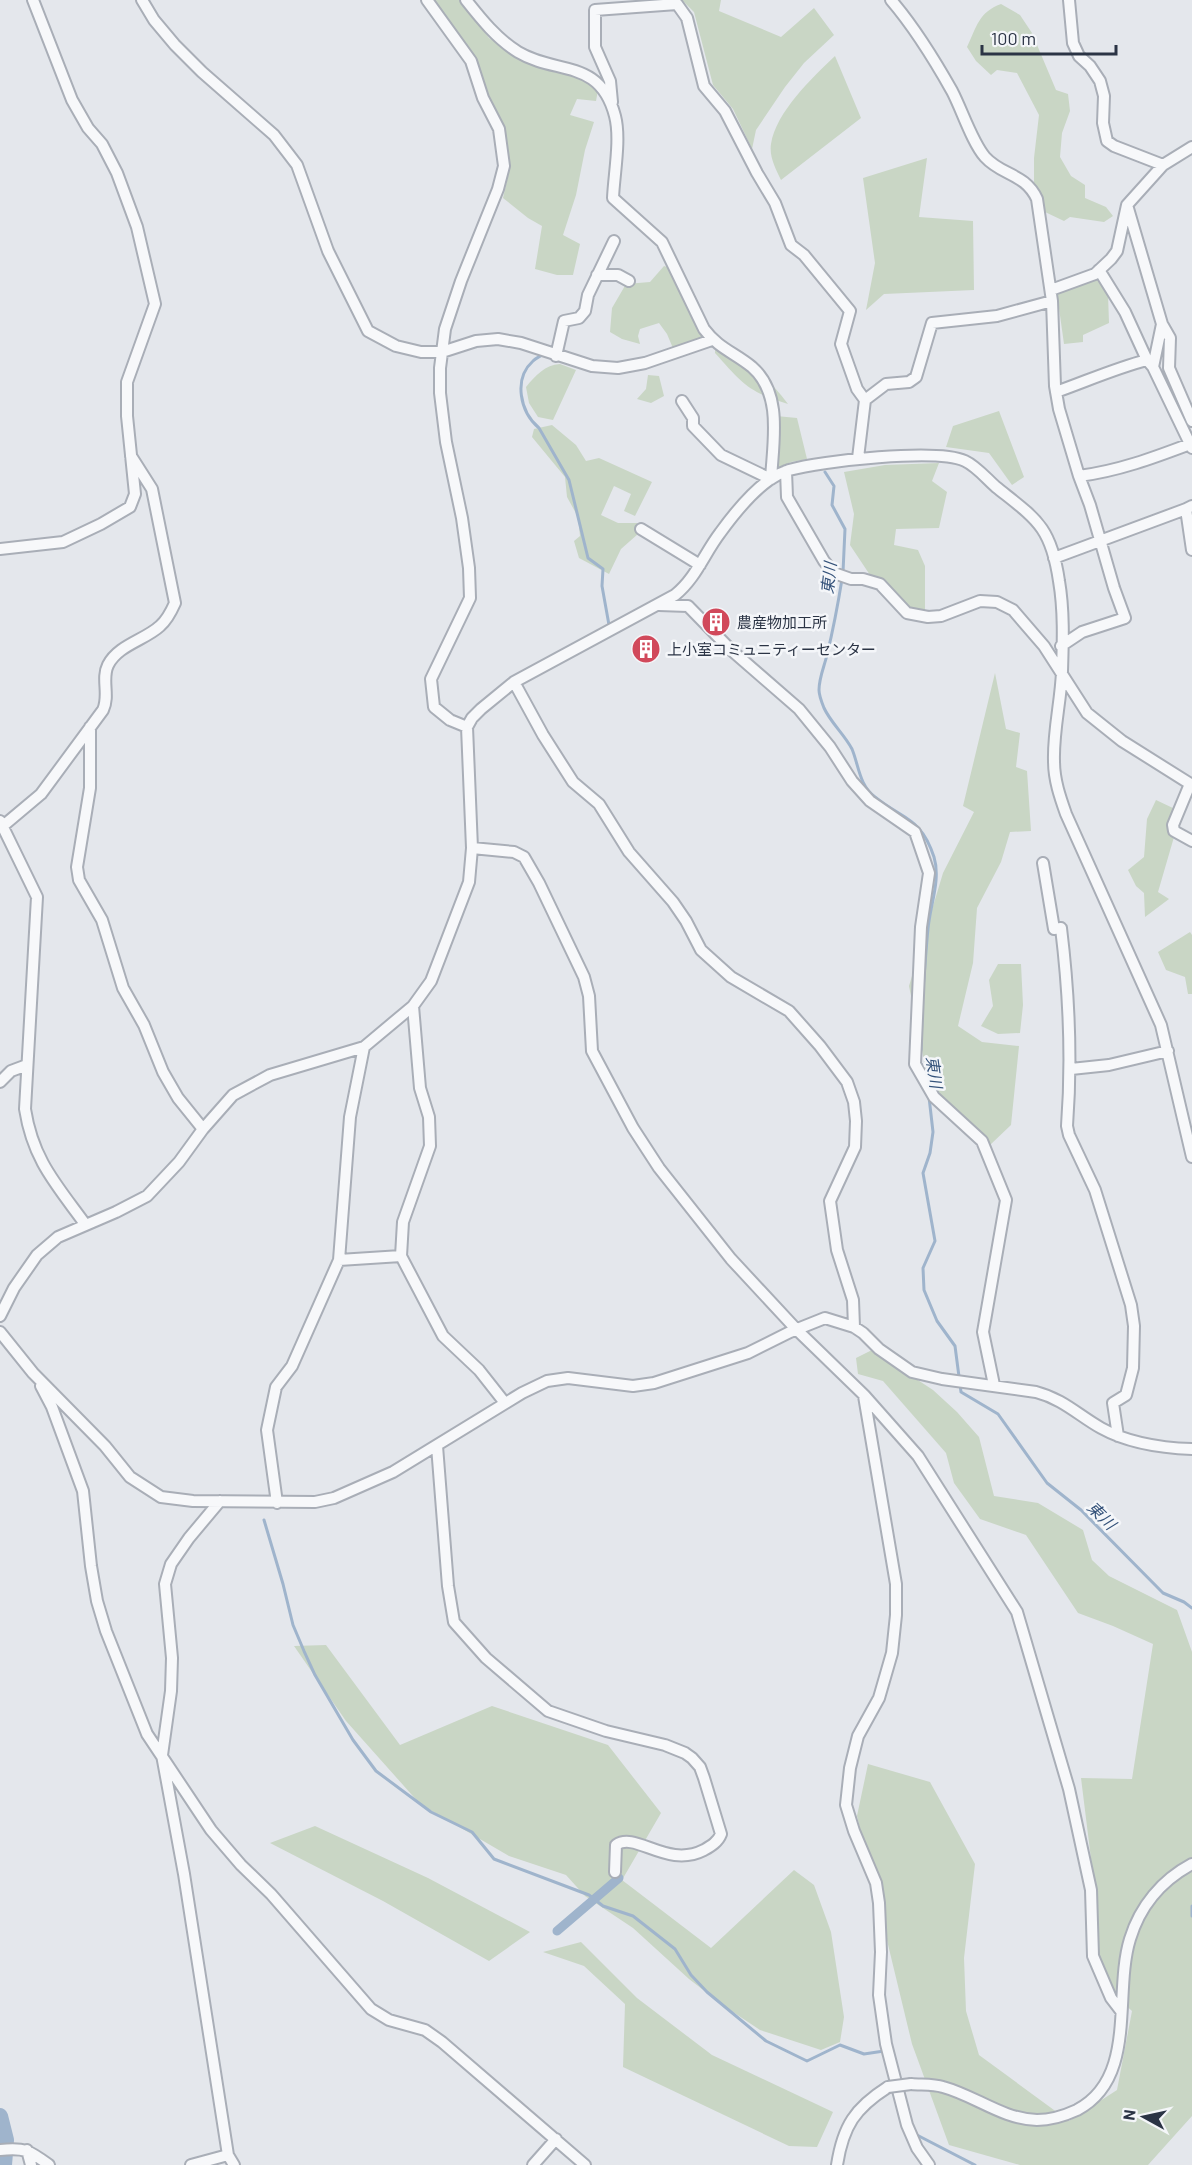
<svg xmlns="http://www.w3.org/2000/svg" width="1192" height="2165" font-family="Barlow,'Noto Sans JP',sans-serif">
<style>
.green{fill:#c9d6c5}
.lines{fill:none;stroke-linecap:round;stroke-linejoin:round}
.stream{stroke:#9fb4cc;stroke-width:3}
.canal{stroke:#9fb4cc;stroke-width:9}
.river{stroke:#9fb4cc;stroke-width:16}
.minor-casing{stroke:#a9aeb7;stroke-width:14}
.minor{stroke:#f7f8fa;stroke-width:10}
.minor-bridge-casing{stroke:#a9aeb7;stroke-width:14;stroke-linecap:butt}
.minor-bridge{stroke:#f7f8fa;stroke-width:10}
.labels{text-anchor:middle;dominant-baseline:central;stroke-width:5;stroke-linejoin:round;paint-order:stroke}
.poi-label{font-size:15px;fill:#2b3445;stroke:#f4f6f9;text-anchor:start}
.water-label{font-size:16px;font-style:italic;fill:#34527a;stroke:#f4f6f9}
</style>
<rect width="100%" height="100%" fill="#e4e7ec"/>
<path class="green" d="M 433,0 L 460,0 L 489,38 L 525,61 L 578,77 L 598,90 L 596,101 L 577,99 L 570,115 L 594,122 L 585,150 L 576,195 L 563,235 L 580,244 L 573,275 L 557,275 L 535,269 L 542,226 L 528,218 L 503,198 L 510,167 L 503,129 Z
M 682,0 L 721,0 L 719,11 L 781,37 L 814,8 L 834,35 L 804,63 L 785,87 L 756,130 L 752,149 L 733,109 L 713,85 L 694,12 Z
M 1001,4 L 1020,15 L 1032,33 L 1056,90 L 1068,94 L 1070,111 L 1062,133 L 1060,157 L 1071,176 L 1085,185 L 1085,198 L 1106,207 L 1113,216 L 1104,222 L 1070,217 L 1064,221 L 1045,212 L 1041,194 L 1034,183 L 1034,158 L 1039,115 L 1017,73 L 997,70 L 991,75 L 976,61 L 967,47 C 977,26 979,12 1001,4 Z
M 835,56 L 861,118 L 781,180 C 776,169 769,157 771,144 C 776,112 812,78 835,56 Z
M 927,158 L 919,217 L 973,221 L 974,290 L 884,294 L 866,310 L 875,263 L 863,178 Z
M 664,266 L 673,269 L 705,338 L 675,353 L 667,334 L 659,323 L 640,329 L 638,336 L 640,344 L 622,339 L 610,332 L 612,308 L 626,284 L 650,282 Z
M 1097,280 L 1108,294 L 1109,323 L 1083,335 L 1083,342 L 1064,344 L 1057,294 Z
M 716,334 C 744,356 766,375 788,404 C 748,392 742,383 715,353 Z
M 560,364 L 576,370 L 553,420 L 538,417 L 529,403 L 526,387 C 536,375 545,365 560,364 Z
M 648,375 L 659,376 L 664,396 L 651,403 L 637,399 L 646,389 Z
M 999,411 L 1024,477 L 1012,485 L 989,453 L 946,447 L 953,426 Z
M 776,416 L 797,418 L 807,459 L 791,462 L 776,469 Z
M 552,425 L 576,445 L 586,461 L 599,458 L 652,482 L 635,516 L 624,511 L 631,494 L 614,486 L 601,515 L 618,523 L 637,523 L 638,534 L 621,549 L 609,574 L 579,558 L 574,541 L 580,536 L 578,517 L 567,497 L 565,477 L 532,437 L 534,429 Z
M 939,463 L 932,481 L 947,492 L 939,528 L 896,529 L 894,545 L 918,550 L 925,566 L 925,610 L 909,609 L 884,580 L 870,575 L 850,545 L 854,514 L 844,472 L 885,465 Z
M 995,673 L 1006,729 L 1020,733 L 1016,767 L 1027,771 L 1031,831 L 1010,832 L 1001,862 L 977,908 L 973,963 L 958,1026 L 982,1042 L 1019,1046 L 1011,1125 L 990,1145 L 943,1112 L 926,1071 L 909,986 L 943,873 L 974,812 L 963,806 Z
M 1156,800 L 1175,809 L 1168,831 L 1174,837 L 1158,892 L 1169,899 L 1145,917 L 1144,893 L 1136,886 L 1128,870 L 1144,857 L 1147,819 Z
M 1190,932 L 1192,935 L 1192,994 L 1188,994 L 1185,977 L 1166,970 L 1158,952 Z
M 998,964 L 1021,964 L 1023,1005 L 1020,1033 L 998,1034 L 981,1026 L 993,1006 L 989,980 Z
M 872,1350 L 933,1390 L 957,1412 L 979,1437 L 994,1496 L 1038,1503 L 1083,1530 L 1092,1560 L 1109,1576 L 1177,1610 L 1192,1652 L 1192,2116 L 1148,2165 L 1020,2165 L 949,2145 L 912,2044 L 857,1816 L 868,1764 L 930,1782 L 975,1864 L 964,1958 L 966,2011 L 979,2055 L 1069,2121 L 1117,2090 L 1132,2011 L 1110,1991 L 1095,1956 L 1095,1891 L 1081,1778 L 1132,1779 L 1153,1644 L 1113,1626 L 1078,1613 L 1026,1535 L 980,1519 L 954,1483 L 946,1453 L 883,1381 L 858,1374 L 856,1358 Z
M 326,1645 L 400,1745 L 492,1706 L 608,1745 L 661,1813 L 622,1880 L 711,1948 L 794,1870 L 814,1885 L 831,1932 L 844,2017 L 840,2042 L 821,2050 L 760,2030 L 724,2006 L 689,1979 L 633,1928 L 585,1896 L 566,1875 L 509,1856 L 420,1804 L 346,1721 L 294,1646 Z
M 315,1826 L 428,1878 L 530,1932 L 489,1961 L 383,1901 L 270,1843 Z
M 581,1942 L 637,1998 L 712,2055 L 833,2112 L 817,2147 L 789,2146 L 623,2067 L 625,2004 L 584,1966 L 543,1952 Z"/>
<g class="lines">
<path class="stream" d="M 545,353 C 541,356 536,358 533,361 C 513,379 520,412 539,428 L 569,480 L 588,558 L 603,569 L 602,586 L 609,625
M 825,472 L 834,486 L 832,505 L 845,529 L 843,572
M 842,579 C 838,604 833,630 827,655 C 824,667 819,678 819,690 C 819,695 822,703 824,708 C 831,723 844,734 852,749 C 859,766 859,785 875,797 C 903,820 921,817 934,857 C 941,880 930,905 928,929 C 926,948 925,968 923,988
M 921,1050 L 922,1012
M 929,1097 L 933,1132 L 930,1153 L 923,1173 L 935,1241 L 923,1268 L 924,1290 L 937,1321 L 955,1346 L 961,1392 L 998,1414 L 1047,1483 L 1081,1510 L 1163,1593 L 1184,1602 L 1192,1608
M 264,1520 L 283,1584 L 293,1625 L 304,1651 L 315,1675 L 353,1740 L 376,1771 L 431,1812 L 472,1832 L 494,1859 L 589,1895 L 603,1906 L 633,1916 L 675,1949 L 691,1975 L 707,1992 L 766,2041 L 807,2061 L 840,2045 L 864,2054 L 884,2051
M 1192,1906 L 1192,1916
M 915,2134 L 975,2165"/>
<path class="canal" d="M 557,1931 L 619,1878"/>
<path class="river" d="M 0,2116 L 6,2140 L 4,2165"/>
<g class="minor-casing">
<path id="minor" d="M 142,0 L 154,20 L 175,45 L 202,72 L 274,135 L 297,165 L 328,251 L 368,331 L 396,346 L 421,352 L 442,352 L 476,341 L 498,339 L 521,343 L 592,366 L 618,368 L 645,363 L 712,340
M 427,0 L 471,61 L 483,98 L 499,129 L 504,166 L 498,189 L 461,281 L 445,329 L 440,368 L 440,393 L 446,442 L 462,518 L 469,568 L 470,598 L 431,679 L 434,707 L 450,720 L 467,727
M 466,0 C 481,19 497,39 518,52 C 556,75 600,58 615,116 C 621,139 614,174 613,198 L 662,242 L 704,329 C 718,348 735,353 752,367 C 783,394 773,442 771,479 L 721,455 L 693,426 L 693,418 L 682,401
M 891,0 C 915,28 934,59 952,91 C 962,110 972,142 985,157 C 1002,176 1025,173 1037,199 L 1052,301 L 1055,386 L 1059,409 L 1079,476 L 1090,505 L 1114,588 L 1125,618 L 1082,632 L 1061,646
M 1069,0 L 1073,43 L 1079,56 L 1090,66 L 1100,81 L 1104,96 L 1103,123 L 1107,141 L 1114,146 L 1163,165
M 612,102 L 610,81 L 595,47 L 595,10 L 677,4 L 687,18 L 704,86 L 725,111 L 757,173 L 775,203 L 791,245 L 804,255 L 850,311 L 841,344 L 857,389 L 865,400 L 858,458
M 1127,205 L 1162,324 L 1170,338 L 1169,368 L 1192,421
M 1099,270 L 1125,312 L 1147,360
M 597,275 L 618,275 L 629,281
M 1051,290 L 1095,274 L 1111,259 L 1117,251 L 1127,205 L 1163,165 L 1192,147
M 1162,324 L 1153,367 L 1192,448
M 556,356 L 564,321 L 579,318 L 585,311 L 588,295 L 614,241
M 1056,392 C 1087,381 1116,368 1147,360 L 1153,367
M 865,400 L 886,384 L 909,382 L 916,377 L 932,323 L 997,316 L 1052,301
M 786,471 L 787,497 L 824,561 L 834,573 L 851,579 L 863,579 L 880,584 L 907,613 L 928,617 L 941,616 L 980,601 L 997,602 L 1013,610 L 1044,646 L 1087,713 L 1122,741 L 1192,785
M 1079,476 C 1118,471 1153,458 1190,444
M 1192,506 L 1186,509 L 1192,550
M 641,529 L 700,565
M 0,549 L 63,542 L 101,524 L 130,507 L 135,494 L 127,416 L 127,382 L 155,304 L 137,227 L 117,173 L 102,144 L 88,128 L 72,100 L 33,0
M 1054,558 L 1186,509
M 659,605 L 688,606 L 730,649 L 799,709 L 830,747 L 852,781 L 870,801 L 915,832 L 929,873 L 921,927 L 915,1064 L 934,1097 L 982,1141 L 1006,1200 L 983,1332 L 994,1385
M 514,682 L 543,735 L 573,782 L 599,804 L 629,852 L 673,902 L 686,921 L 701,950 L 731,977 L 789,1011 L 820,1046 L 847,1082 L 854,1102 L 856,1121 L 855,1147 L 830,1201 L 837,1250 L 853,1300 L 854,1327
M 90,727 L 90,788 L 77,867 L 79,880 L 102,920 L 123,988 L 144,1025 L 163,1072 L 178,1098 L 203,1129
M 1190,784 L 1173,825 L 1174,831 L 1192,841
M 0,821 L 37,897 L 25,1109 C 33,1160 56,1184 85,1224
M 3,826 L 41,794 L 103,710 C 110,695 101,679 108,665 C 118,645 145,640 160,626 C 167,620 171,612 175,603 L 152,489 L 131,456
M 472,848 L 514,852 L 524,857 L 539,883 L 584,977 L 589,996 L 592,1051 L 633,1128 L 659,1168 L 731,1259 L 796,1329 L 864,1395 L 918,1456 L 1017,1612 L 1069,1789 L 1091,1890 L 1093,1956 L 1111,1998 L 1121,2011
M 1043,863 L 1054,929 L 1061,928 C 1069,993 1072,1060 1067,1126 L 1069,1135 L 1095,1190 L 1131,1305 L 1134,1326 L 1133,1368 L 1126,1395 L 1113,1403 L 1118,1436
M 413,1006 L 420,1088 L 429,1117 L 430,1146 L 403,1222 L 401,1256 L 443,1336 L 479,1370 L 505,1403
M 1071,1069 L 1109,1065 L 1168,1051
M 0,1082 L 11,1071 L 27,1065
M 339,1260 L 401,1256
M 0,1316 L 14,1288 L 37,1255 L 58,1237 L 116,1212 L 147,1196 L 179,1162 L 203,1129 L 233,1095 L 270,1075 L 364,1047 L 413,1006 L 431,981 L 469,882 L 472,848 L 467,727 L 472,718 L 481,709 L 514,682 L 675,595 C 696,578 704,554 720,533 C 733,515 751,493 769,480 C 775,476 783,472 789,470 C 821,461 937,448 965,461 C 976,466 986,478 996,487 C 1036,519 1051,526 1059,581 C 1064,610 1063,641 1062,671 C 1061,701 1053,731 1054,761 C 1054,780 1060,797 1066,814 L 1161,1025 L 1192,1157
M 0,1332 L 33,1373 L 105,1446 L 130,1477 L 161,1497 L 193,1501 L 315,1502 L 334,1498 L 393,1472 L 522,1393 L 547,1381 L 568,1378 L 633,1386 L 654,1383 L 748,1353 L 790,1332 L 825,1318 L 854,1327 L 863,1333 L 879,1349 L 912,1372 L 942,1379 L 1036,1392 C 1063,1399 1078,1415 1101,1428 C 1128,1443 1161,1448 1192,1449
M 41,1386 L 52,1407 L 83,1491 L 91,1566 L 97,1601 L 106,1631 L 147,1734 L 211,1830 L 241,1865 L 271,1894 L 371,2009 L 389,2020 L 425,2030 L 442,2042 L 585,2165
M 864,1396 L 896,1584 L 896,1615 L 892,1653 L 879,1698 L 858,1736 L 850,1768 L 846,1805 L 854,1831 L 876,1883 L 879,1903 L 881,1952 L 879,1995 L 886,2044 L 907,2125 L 917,2148 L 929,2165
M 437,1446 L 448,1586 L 454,1622 L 486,1658 L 548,1711 L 606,1731 L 665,1745 L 685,1753 L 692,1758 L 700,1767 L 704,1778 L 721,1834 C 718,1842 711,1846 704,1850 C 667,1869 636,1831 616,1845 L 615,1872
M 220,1501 L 189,1538 L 171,1564 L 165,1584 L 172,1658 L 171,1691 L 162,1755 L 184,1874 L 228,2155 L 234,2165
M 277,1503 L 267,1430 L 276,1387 L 292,1366 L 339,1260 L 350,1117 L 364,1047
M 911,2084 C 921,2085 933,2084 943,2087 C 976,2096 1002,2119 1037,2120 C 1052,2120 1064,2116 1077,2110 C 1138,2078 1113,1994 1130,1939 C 1140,1906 1162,1880 1192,1864
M 0,2150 C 25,2147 30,2151 49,2165
M 27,2150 L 31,2165
M 191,2165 L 228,2155
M 533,2165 L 556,2139
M 837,2165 C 843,2126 855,2108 888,2087"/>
</g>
<use href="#minor" class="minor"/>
<g class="minor-bridge-casing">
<path id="minor-bridge" d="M 888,2087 L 911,2084"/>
</g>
<use href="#minor-bridge" class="minor-bridge"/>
</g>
<defs>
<g id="building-disc" transform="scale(1.5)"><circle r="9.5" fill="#d1495b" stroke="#f4f6f9"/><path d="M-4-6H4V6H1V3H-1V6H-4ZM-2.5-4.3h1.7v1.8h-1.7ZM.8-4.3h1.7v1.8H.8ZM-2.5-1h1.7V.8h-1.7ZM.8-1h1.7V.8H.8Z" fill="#fff"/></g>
</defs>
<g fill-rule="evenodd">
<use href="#building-disc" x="716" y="622"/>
<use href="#building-disc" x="646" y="649"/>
</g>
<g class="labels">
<g class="poi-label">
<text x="737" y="622">農産物加工所</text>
<text x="667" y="649">上小室コミュニティーセンター</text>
</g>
<g class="water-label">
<text transform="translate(828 578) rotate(-84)">東川</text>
<text transform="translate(935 1072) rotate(82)">東川</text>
<text transform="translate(1102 1515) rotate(44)">東川</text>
</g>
</g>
<g transform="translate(1144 2117) rotate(278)" stroke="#f4f6f9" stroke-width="4.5" paint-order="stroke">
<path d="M0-4.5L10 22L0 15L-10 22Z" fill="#2b3445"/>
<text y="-9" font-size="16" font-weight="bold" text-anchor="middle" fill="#2b3445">N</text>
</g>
<path d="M982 45v9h134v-9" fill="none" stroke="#2b3445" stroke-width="3"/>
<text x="991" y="45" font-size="18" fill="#2b3445" stroke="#f4f6f9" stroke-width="4.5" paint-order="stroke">100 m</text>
</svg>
